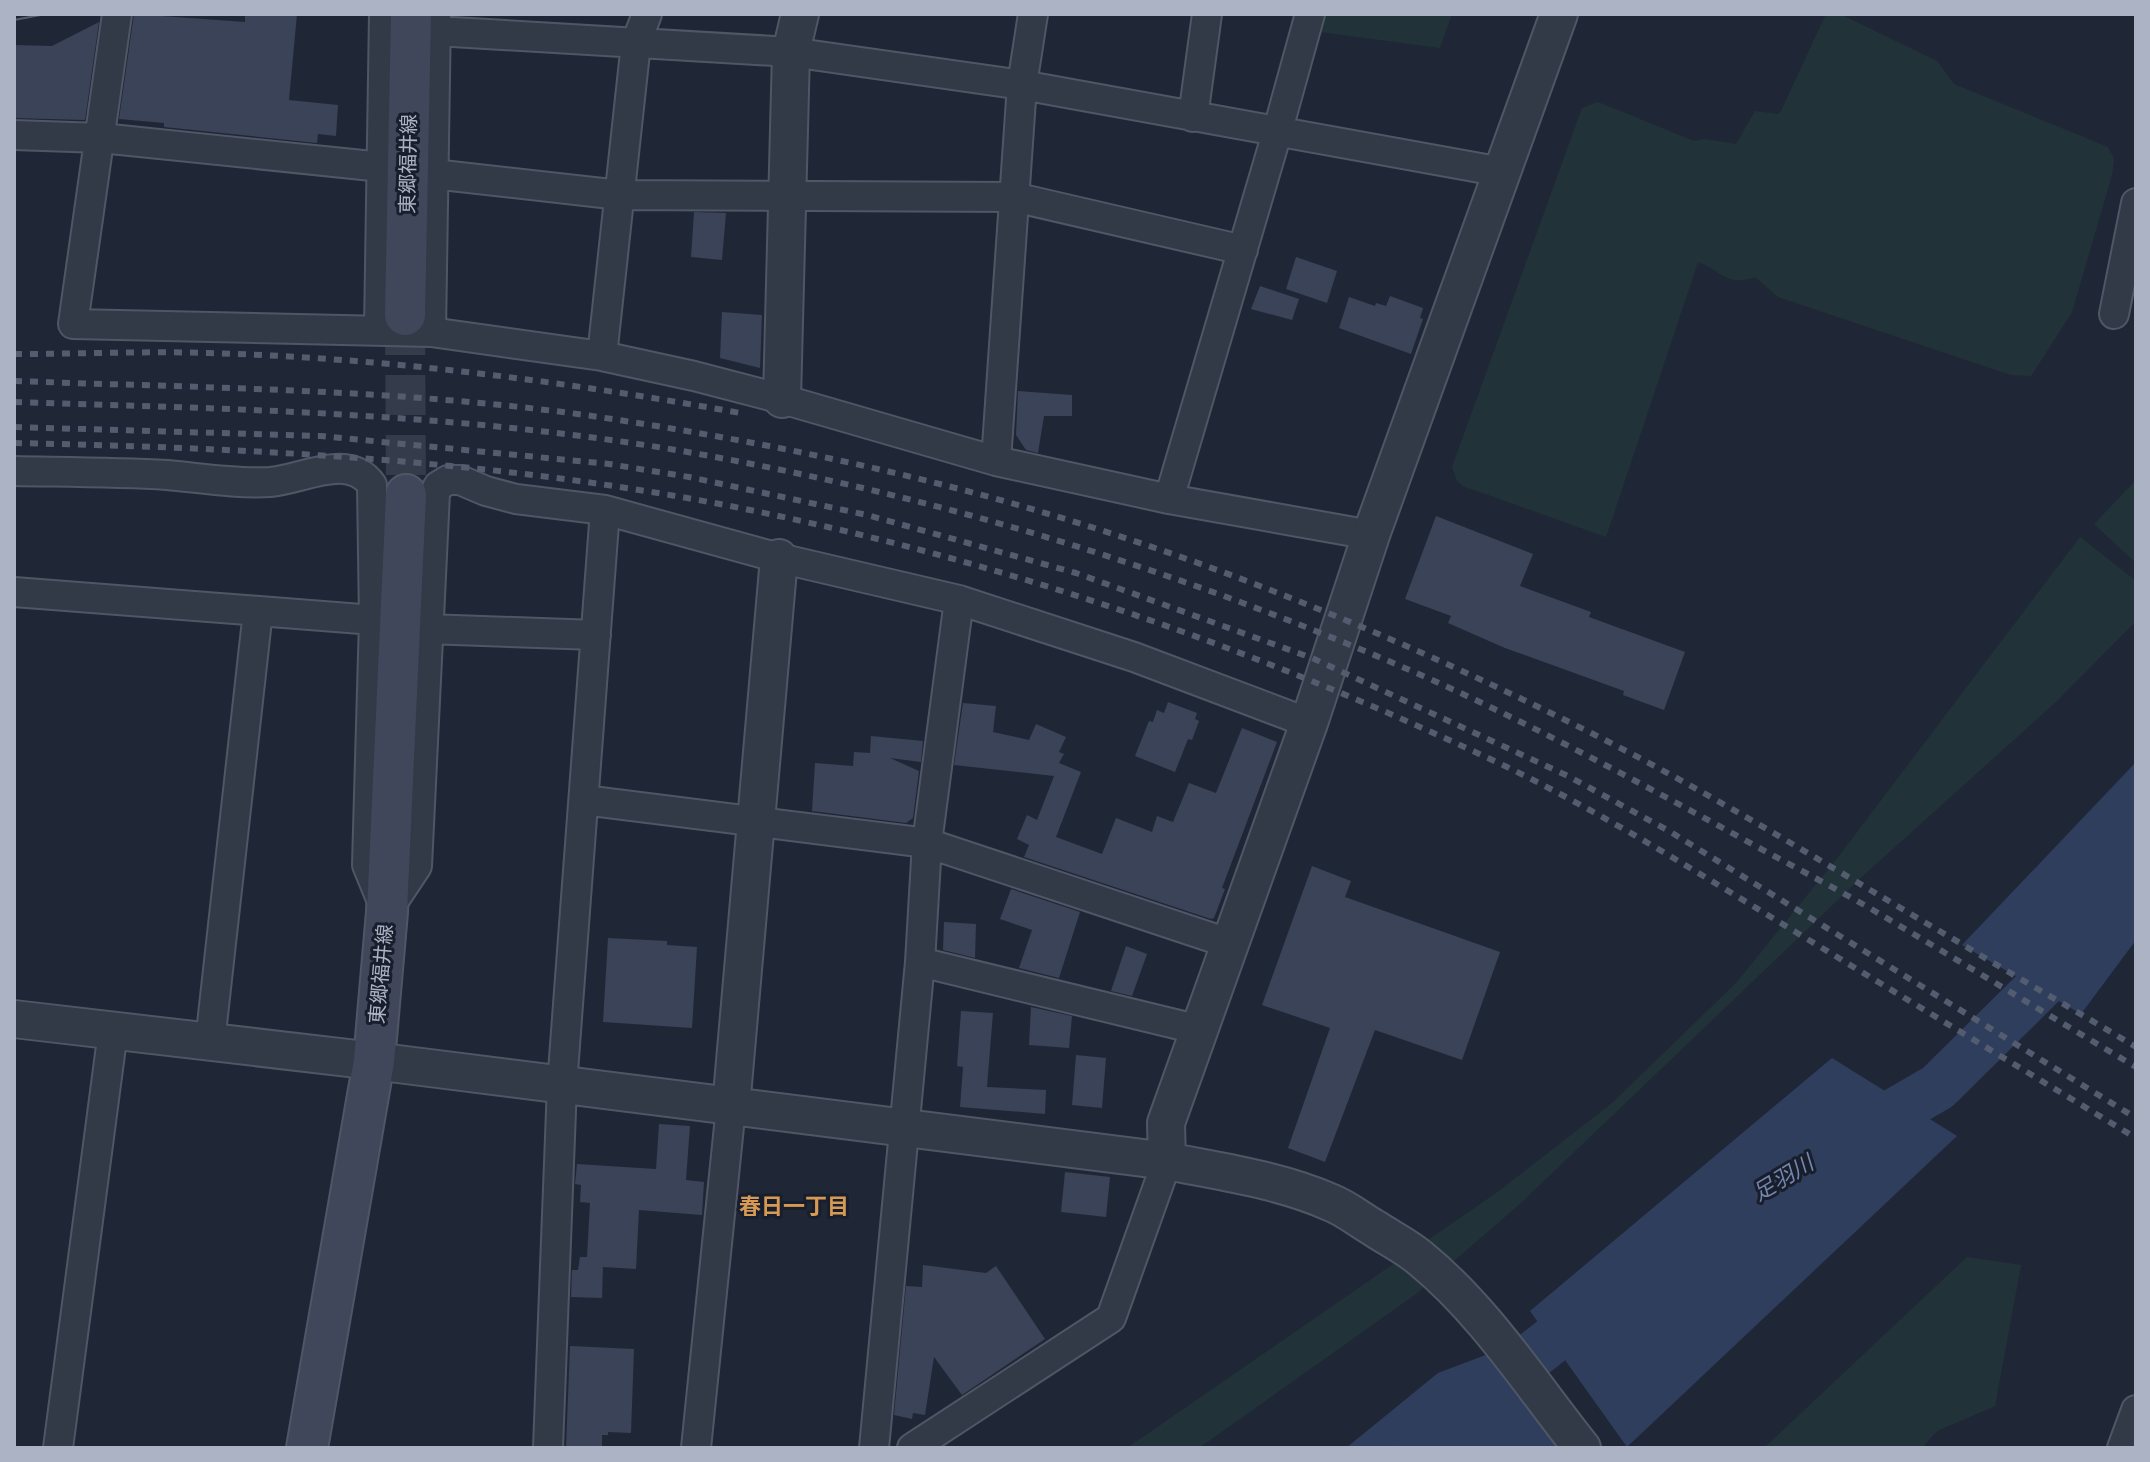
<svg xmlns="http://www.w3.org/2000/svg" width="2150" height="1462" font-family="'DejaVu Sans','Noto Sans JP',sans-serif">
<style>
.green{fill:#213338}
.water{fill:#303e5d}
.lines{fill:none;stroke-linecap:round;stroke-linejoin:round}
.river{stroke:#303e5d;stroke-width:48}
.building{fill:#3a4357}
.secondary-tunnel{stroke:#343c4c;stroke-width:40;stroke-dasharray:40 20;stroke-linecap:butt}
.minor-casing{stroke:#505665;stroke-width:32}
.tertiary-casing{stroke:#505665;stroke-width:40}
.secondary-casing{stroke:#505665;stroke-width:44}
.minor{stroke:#323947;stroke-width:28}
.tertiary{stroke:#323947;stroke-width:36}
.secondary{stroke:#40475a;stroke-width:40}
.tram{stroke:#545c6f;stroke-width:2}
.rail{stroke:#545c6f;stroke-width:6;stroke-dasharray:8 8;stroke-linecap:butt}
.labels{text-anchor:middle;dominant-baseline:central;stroke-width:6;stroke-linejoin:round;paint-order:stroke}
.street-label{font-size:20px;fill:#acb3c4;stroke:#181e2c}
.water-label{font-size:22px;font-style:italic;fill:#7386ae;stroke:#181e2c}
.neighbourhood-label{font-size:22px;font-weight:bold;fill:#d69a55;stroke:#181e2c}
</style>
<rect width="100%" height="100%" fill="#1f2737"/>
<path class="green" d="M 1310,14 L 1452,14 L 1440,48 L 1305,30 Z
M 1826,14 L 1840,14 L 1937,61 L 1954,84 L 2108,147 L 2114,159 L 2112,175 L 2072,312 L 2031,376 L 2011,375 L 1778,297 L 1755,277 C 1727,287 1722,271 1698,262 L 1606,537 L 1463,486 L 1457,481 L 1452,467 L 1582,108 L 1598,102 L 1694,141 L 1704,139 L 1736,144 L 1755,111 L 1778,114 L 1781,111 Z
M 2136,480 L 2136,563 L 2094,524 Z
M 2080,537 L 2136,581 L 2136,621 L 2057,701 L 1865,874 L 1522,1202 L 1416,1294 L 1199,1448 L 1127,1448 L 1499,1191 L 1611,1104 L 1736,983 L 1839,856 Z
M 1967,1257 L 2021,1265 L 1995,1406 L 1937,1431 L 1922,1448 L 1764,1448 Z"/>
<path class="water" d="M 2136,762 L 2136,940 L 2081,1014 L 1962,945 Z
M 1832,1058 L 1957,1136 L 1627,1447 L 1530,1311 Z
M 1496,1351 L 1570,1448 L 1346,1448 L 1438,1373 Z"/>
<g class="lines">
<path class="river" d="M 1852,1137 L 1938,1087 L 2136,891
M 1415,1448 L 1603,1300"/>
</g>
<path class="building" d="M 134,14 L 245,22 L 245,14 L 297,14 L 289,100 L 338,105 L 336,136 L 318,134 L 317,143 L 164,127 L 164,123 L 119,119 Z
M 99,22 L 85,120 L 14,118 L 14,45 L 52,46 Z
M 694,212 L 726,213 L 722,260 L 691,257 Z
M 1296,257 L 1337,271 L 1327,303 L 1286,289 Z
M 1260,286 L 1299,299 L 1292,320 L 1251,309 Z
M 1390,296 L 1423,308 L 1420,318 L 1423,319 L 1411,354 L 1339,328 L 1349,297 L 1375,306 L 1376,303 L 1386,306 Z
M 722,312 L 762,315 L 760,368 L 720,358 Z
M 1018,391 L 1072,395 L 1072,416 L 1044,416 L 1038,453 L 1026,450 L 1016,435 Z
M 1436,516 L 1533,554 L 1520,586 L 1591,612 L 1589,617 L 1685,652 L 1664,710 L 1623,695 L 1624,691 L 1505,648 L 1448,623 L 1451,616 L 1405,599 Z
M 1168,702 L 1197,713 L 1195,719 L 1199,721 L 1192,740 L 1188,739 L 1175,772 L 1135,756 L 1149,721 L 1153,722 L 1157,710 L 1164,713 Z
M 963,703 L 996,706 L 993,732 L 1029,740 L 1036,724 L 1066,737 L 1059,752 L 1064,754 L 1059,763 L 1081,772 L 1056,837 L 1102,854 L 1116,818 L 1152,832 L 1157,816 L 1173,822 L 1189,783 L 1216,793 L 1242,728 L 1277,742 L 1222,888 L 1225,889 L 1214,918 L 1211,919 L 1024,857 L 1029,845 L 1017,839 L 1027,815 L 1037,820 L 1056,771 L 1054,776 L 954,765 Z
M 871,736 L 923,741 L 921,762 L 890,758 L 919,771 L 913,818 L 906,823 L 812,811 L 815,763 L 853,766 L 854,752 L 870,753 Z
M 1312,866 L 1351,881 L 1345,897 L 1500,952 L 1462,1060 L 1375,1030 L 1325,1162 L 1288,1148 L 1330,1028 L 1262,1005 Z
M 1011,889 L 1080,912 L 1059,978 L 1019,968 L 1032,930 L 1000,919 Z
M 944,922 L 976,924 L 975,958 L 943,950 Z
M 608,938 L 667,941 L 667,945 L 697,947 L 692,1028 L 603,1022 Z
M 1126,946 L 1147,954 L 1132,996 L 1111,991 Z
M 1031,1007 L 1072,1016 L 1069,1048 L 1029,1045 Z
M 961,1011 L 993,1013 L 987,1087 L 1046,1090 L 1045,1114 L 960,1107 L 963,1067 L 957,1066 Z
M 1076,1055 L 1106,1058 L 1102,1108 L 1072,1105 Z
M 659,1124 L 690,1126 L 686,1180 L 704,1182 L 702,1215 L 639,1210 L 636,1269 L 603,1267 L 602,1298 L 571,1297 L 572,1270 L 578,1270 L 580,1257 L 587,1257 L 590,1203 L 580,1202 L 581,1185 L 575,1184 L 577,1164 L 656,1169 Z
M 1065,1172 L 1110,1177 L 1106,1217 L 1061,1212 Z
M 923,1265 L 986,1273 L 996,1266 L 1045,1339 L 962,1395 L 934,1357 L 925,1415 L 913,1413 L 912,1419 L 894,1415 L 906,1286 L 922,1287 Z
M 570,1346 L 634,1349 L 631,1433 L 608,1432 L 608,1435 L 602,1435 L 602,1448 L 566,1447 Z"/>
<g class="lines">
<path class="secondary-tunnel" d="M 405,315 L 406,495"/>
<g class="minor-casing">
<path id="minor" d="M 117,14 L 73,324 L 431,332 L 602,356 L 694,376 L 782,399 L 996,461 L 1169,499 L 1371,535
M 436,31 L 791,52 L 1022,85 L 1502,172
M 1193,117 L 1207,14
M 14,135 L 101,138 L 382,167
M 433,174 L 620,195 L 1014,197 L 1243,250
M 2114,314 L 2136,203
M 379,330 L 384,14
M 431,332 L 436,14
M 602,356 L 636,43 L 647,14
M 996,461 L 1022,85 L 1033,14
M 14,471 C 65,472 116,472 167,475 C 200,478 237,484 270,482 C 304,479 349,452 372,485 L 374,620 L 367,865 L 383,904
M 1169,499 L 1277,133 L 1310,14
M 14,592 L 374,620
M 427,629 L 596,635
M 584,800 L 927,843 L 1231,944
M 389,908 L 417,866 L 435,493 L 438,486 L 448,480 L 460,480 L 486,491 L 516,499 L 605,510 L 779,558 L 959,600 L 1134,657 L 1309,723
M 920,962 L 1200,1030
M 210,1042 L 258,611
M 58,1448 L 113,1031
M 548,1448 L 562,1085 L 605,510
M 696,1448 L 731,1107
M 874,1448 L 920,962 L 927,843 L 959,600
M 912,1448 L 1111,1318 L 1167,1161
M 2122,1448 L 2136,1410"/>
</g>
<g class="tertiary-casing">
<path id="tertiary" d="M 782,399 L 791,52 L 800,14
M 14,1019 L 374,1061 L 1167,1161 C 1222,1172 1281,1180 1332,1203 C 1347,1209 1360,1220 1374,1228 C 1389,1238 1406,1246 1420,1258 C 1484,1310 1531,1384 1582,1448
M 731,1107 L 779,558
M 1167,1161 L 1166,1123 L 1309,723 L 1371,535 L 1559,14"/>
</g>
<g class="secondary-casing">
<path id="secondary" d="M 405,315 L 411,14
M 307,1448 L 374,1061 L 387,912 L 406,495"/>
</g>
<use href="#minor" class="minor"/>
<use href="#tertiary" class="tertiary"/>
<use href="#secondary" class="secondary"/>
<path class="tram" d="M 14,20 L 46,14"/>
<path class="rail" d="M 14,354 C 79,354 144,351 209,353 C 389,358 568,382 746,414
M 14,381 C 207,388 401,389 592,416 C 727,436 862,462 993,498 C 1204,556 1410,641 1605,740 C 1726,802 1842,874 1960,943 C 2018,978 2078,1012 2136,1047
M 14,402 C 240,409 458,413 682,451 C 940,496 1190,573 1430,679 C 1537,727 1640,783 1743,839 C 1786,863 1830,885 1873,910 C 1961,962 2048,1015 2136,1067
M 14,427 L 321,436 L 609,464 L 689,477 L 867,515 L 1076,573 L 1312,658 L 1568,776 L 1669,831 L 2136,1118
M 14,443 C 253,448 494,460 730,506 C 999,559 1259,649 1507,767 C 1606,815 1700,874 1794,931 C 1908,1000 2022,1069 2136,1138"/>
</g>
<g class="labels">
<g class="street-label">
<text transform="translate(408 164) rotate(-89)">東郷福井線</text>
<text transform="translate(381 974) rotate(-85)">東郷福井線</text>
</g>
<g class="water-label">
<text transform="translate(1783 1178) rotate(-31)">足羽川</text>
</g>
<g class="neighbourhood-label">
<text x="794" y="1206">春日一丁目</text>
</g>
</g>
<rect width="2150" height="1462" fill="none" stroke="#acb3c4" stroke-width="32"/>
</svg>
